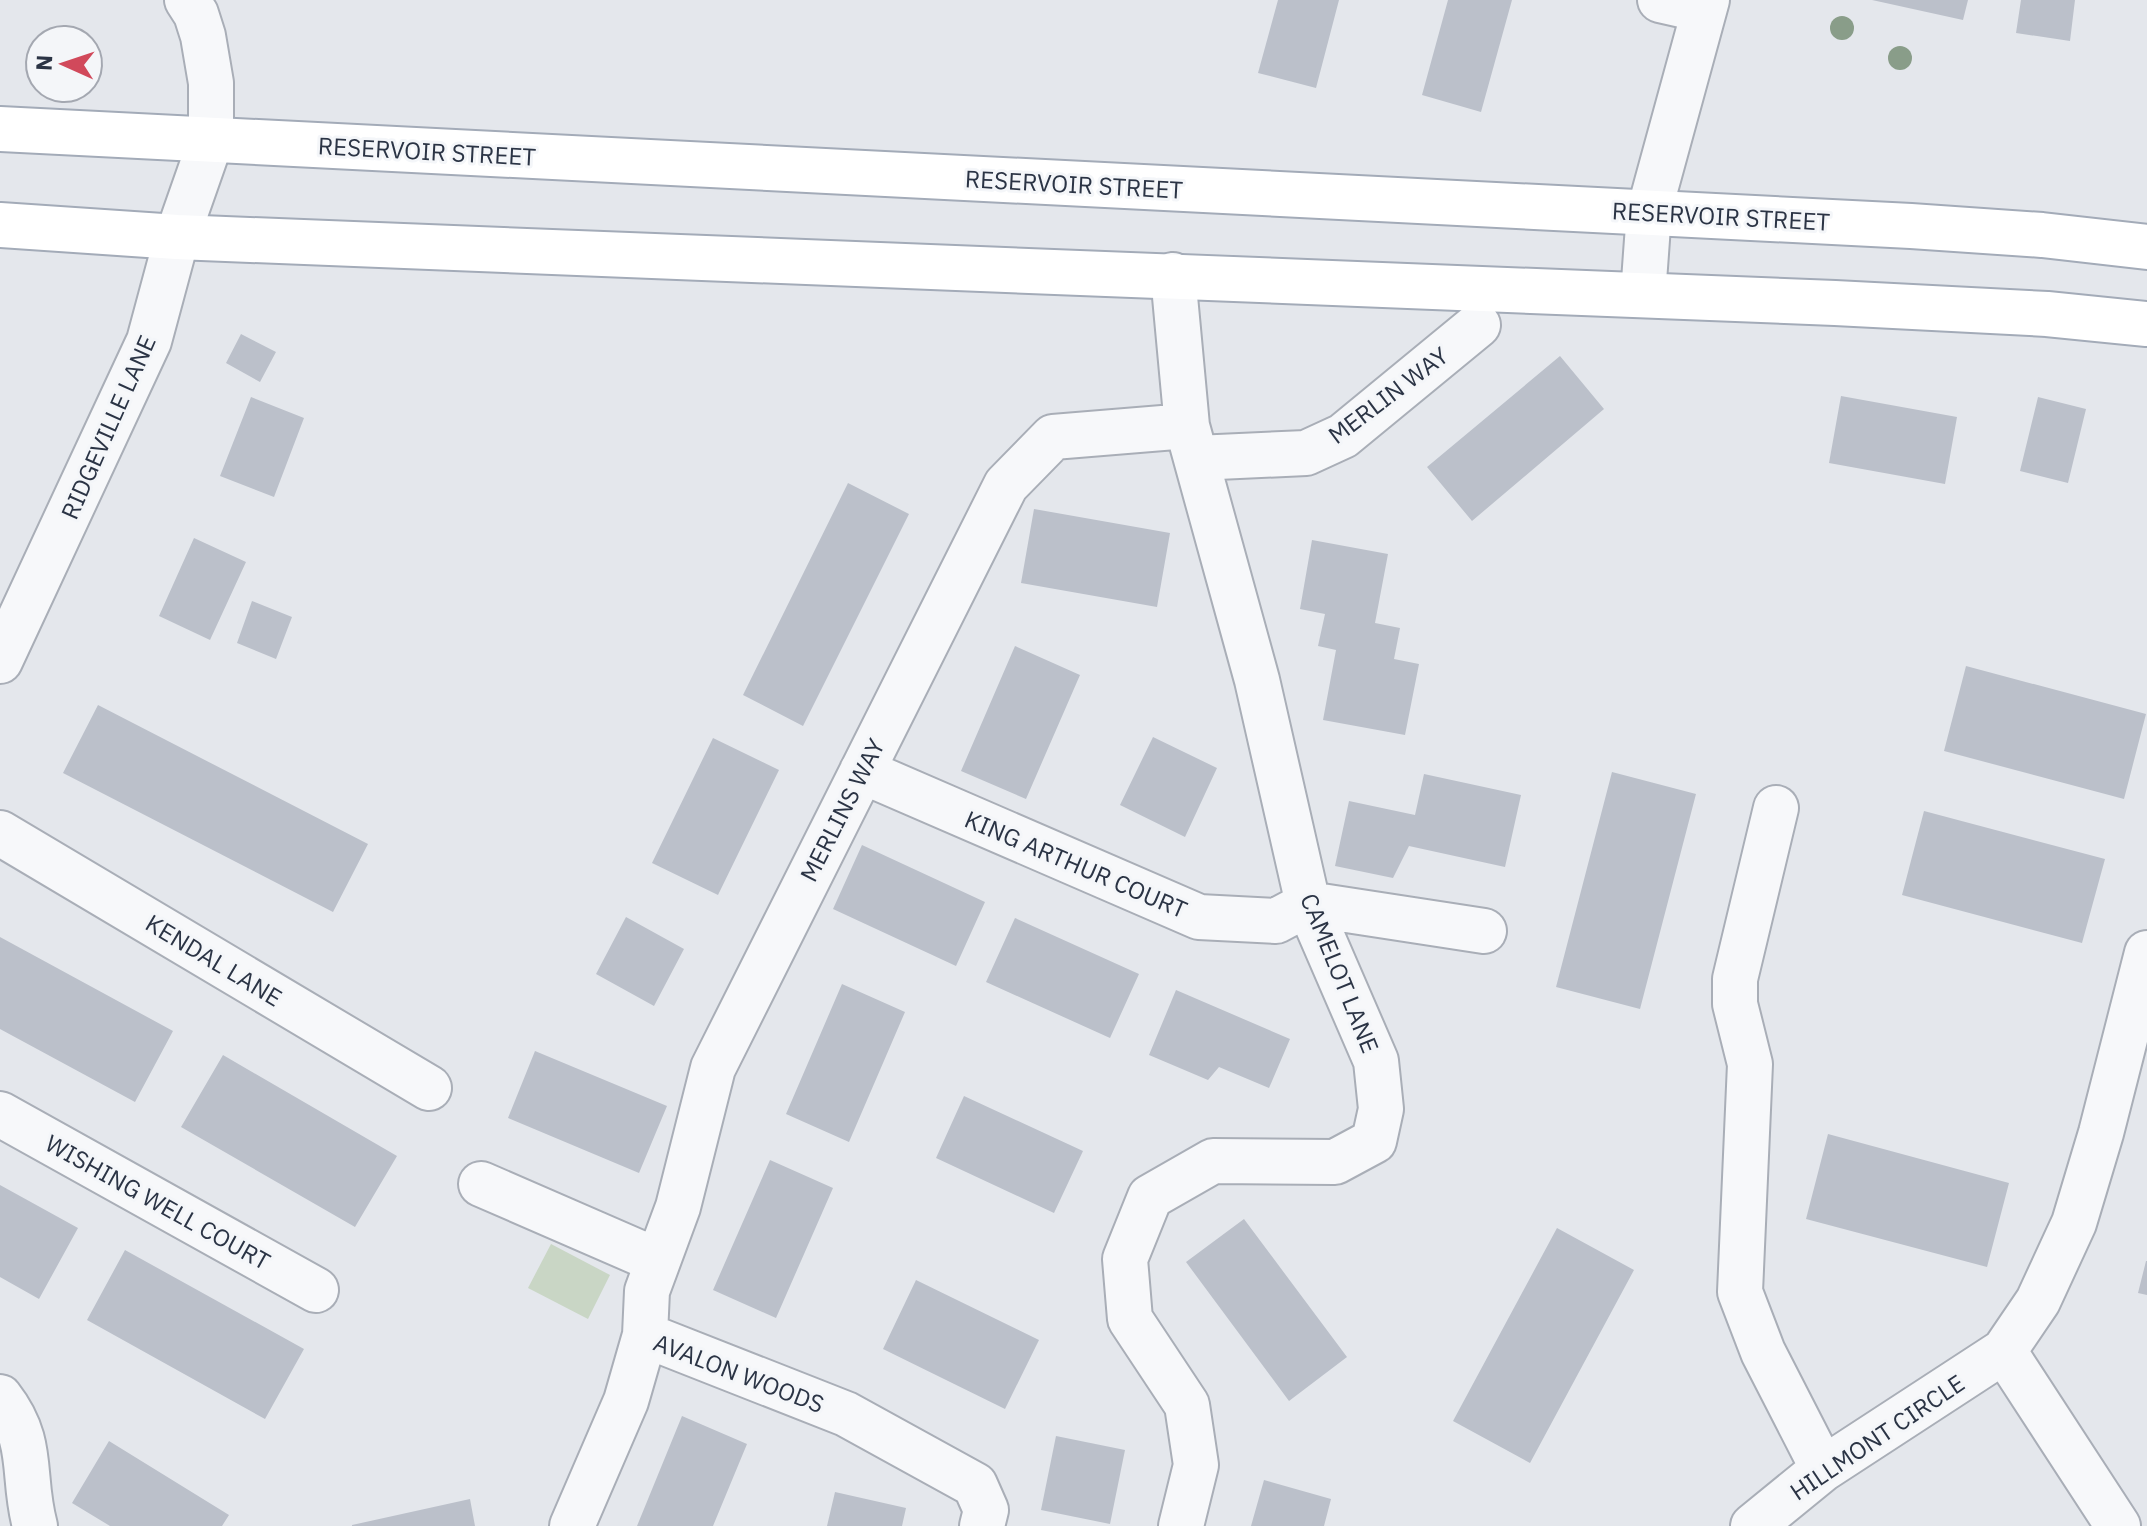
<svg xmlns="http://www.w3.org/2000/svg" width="2147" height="1526" font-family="'IBM Plex Sans',sans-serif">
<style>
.green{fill:#c9d6c5}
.building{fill:#bbc0ca}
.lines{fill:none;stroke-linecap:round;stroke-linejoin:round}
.minor-casing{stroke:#a9aeb7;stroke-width:48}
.major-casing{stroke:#a3abb8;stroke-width:48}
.minor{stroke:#f7f8fa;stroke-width:44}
.major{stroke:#fff;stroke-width:44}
.tree{fill:#899d89}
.labels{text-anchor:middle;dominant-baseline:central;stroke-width:6;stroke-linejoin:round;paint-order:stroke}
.street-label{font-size:24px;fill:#2b3445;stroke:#f4f6f9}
</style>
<rect width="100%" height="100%" fill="#e4e7ec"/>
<path class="green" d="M 551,1244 L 610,1275 L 588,1319 L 528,1288 Z"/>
<path class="building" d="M 1278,0 L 1339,0 L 1316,88 L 1258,73 Z
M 1448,0 L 1512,0 L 1481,112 L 1422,95 Z
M 1872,0 L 1968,0 L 1963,20 Z
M 2021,0 L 2075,0 L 2070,41 L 2016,33 Z
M 241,334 L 276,352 L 260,382 L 226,363 Z
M 1560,356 L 1604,409 L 1472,521 L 1427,467 Z
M 1841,396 L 1957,417 L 1945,484 L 1829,463 Z
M 251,397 L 304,418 L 274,497 L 220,476 Z
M 2038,397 L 2086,409 L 2068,483 L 2020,471 Z
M 848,483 L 909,514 L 803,726 L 743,695 Z
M 1034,509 L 1170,533 L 1157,607 L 1021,583 Z
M 194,538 L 246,562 L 210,640 L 159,616 Z
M 1312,540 L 1388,554 L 1375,623 L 1400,628 L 1394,659 L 1419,664 L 1405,735 L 1323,720 L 1336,650 L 1318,646 L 1325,614 L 1300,609 Z
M 252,601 L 292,617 L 276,659 L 237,643 Z
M 1015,646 L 1080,675 L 1026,799 L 961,771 Z
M 1966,666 L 2146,714 L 2124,799 L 1944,751 Z
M 98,705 L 368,844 L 333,912 L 63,773 Z
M 1153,737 L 1217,768 L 1185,837 L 1120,805 Z
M 713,738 L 779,770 L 718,895 L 652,863 Z
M 1612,772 L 1696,794 L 1640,1009 L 1556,987 Z
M 1424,774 L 1521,795 L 1505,867 L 1409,846 L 1393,878 L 1335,866 L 1349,801 L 1415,815 Z
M 1924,811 L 2105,859 L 2082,943 L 1902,895 Z
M 862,845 L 985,902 L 956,966 L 833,909 Z
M 626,917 L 684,949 L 654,1006 L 596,974 Z
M 1015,918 L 1139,974 L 1110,1038 L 986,982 Z
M 0,937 L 173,1031 L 135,1102 L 0,1029 Z
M 842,984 L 905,1012 L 849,1142 L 786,1114 Z
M 1176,990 L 1290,1039 L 1269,1088 L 1219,1067 L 1208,1080 L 1149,1055 Z
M 535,1051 L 667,1106 L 639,1173 L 508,1118 Z
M 223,1055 L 397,1156 L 355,1227 L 181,1127 Z
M 964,1096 L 1083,1151 L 1054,1213 L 936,1158 Z
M 1828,1134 L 2009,1183 L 1987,1267 L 1806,1219 Z
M 770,1160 L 833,1188 L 776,1318 L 713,1290 Z
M 0,1185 L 78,1228 L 39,1299 L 0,1277 Z
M 1244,1219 L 1347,1357 L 1289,1401 L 1186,1262 Z
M 1557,1228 L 1634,1270 L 1530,1463 L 1453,1421 Z
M 125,1250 L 304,1349 L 265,1419 L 87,1320 Z
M 2146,1261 L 2147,1261 L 2147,1295 L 2138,1293 Z
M 916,1280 L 1039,1340 L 1005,1409 L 883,1349 Z
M 682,1416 L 747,1444 L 713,1526 L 637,1526 Z
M 1056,1436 L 1125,1450 L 1110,1524 L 1041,1510 Z
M 109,1441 L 229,1515 L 222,1526 L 110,1526 L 72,1503 Z
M 1264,1480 L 1331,1499 L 1324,1526 L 1251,1526 Z
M 835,1492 L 906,1508 L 902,1526 L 827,1526 Z
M 470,1499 L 475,1526 L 352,1526 L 352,1525 Z"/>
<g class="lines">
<g class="minor-casing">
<path id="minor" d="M 1660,0 L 1704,10
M 1173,275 L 1187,426 L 1257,680 L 1308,904 L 1376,1061 L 1381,1109 L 1374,1141 L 1335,1162 L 1213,1161 L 1150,1197 L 1125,1259 L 1130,1319 L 1187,1405 L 1196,1465 L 1181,1526
M 1643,295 L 1649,212 L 1707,0
M 1196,458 L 1306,453 L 1343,436 L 1478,325
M 0,661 L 149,341 L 177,237 L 211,140 L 211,83 L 203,36 L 196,14 L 187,0
M 862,771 L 1199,917 L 1276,921 L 1308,904 L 1484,931
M 1776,808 L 1735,979 L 1735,1004 L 1750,1064 L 1740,1292 L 1763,1352 L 1823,1469
M 0,833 L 429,1088
M 0,1114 L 316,1290
M 481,1184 L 658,1261
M 645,1335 L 647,1291 L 678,1207 L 713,1068 L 1006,485 L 1053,437 L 1187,426
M 2004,1351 L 2118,1526
M 0,1397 C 36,1443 21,1475 35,1526
M 572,1526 L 626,1401 L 645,1335 L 846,1414 L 975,1485 L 986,1510 L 982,1526
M 1753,1526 L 1823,1469 L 2004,1351 L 2038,1301 L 2074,1223 L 2101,1133 L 2147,953"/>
</g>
<g class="major-casing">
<path id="major" d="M 0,129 L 1911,226 L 2042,235 L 2147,247
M 0,225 L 177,237 L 1835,303 L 2047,314 L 2147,324"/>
</g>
<use href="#minor" class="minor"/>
<use href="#major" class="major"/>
</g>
<g class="tree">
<circle cx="1842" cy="28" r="12"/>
<circle cx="1900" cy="58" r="12"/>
</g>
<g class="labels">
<g class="street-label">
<text transform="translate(427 151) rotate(3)">RESERVOIR STREET</text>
<text transform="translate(1074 184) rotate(3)">RESERVOIR STREET</text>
<text transform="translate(1721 216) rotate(3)">RESERVOIR STREET</text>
<text transform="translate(1388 395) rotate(-37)">MERLIN WAY</text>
<text transform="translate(108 427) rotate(-66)">RIDGEVILLE LANE</text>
<text transform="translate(842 810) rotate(-63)">MERLINS WAY</text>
<text transform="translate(1076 864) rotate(23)">KING ARTHUR COURT</text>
<text transform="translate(214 960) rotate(31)">KENDAL LANE</text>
<text transform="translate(1340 973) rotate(68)">CAMELOT LANE</text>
<text transform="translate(158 1202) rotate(29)">WISHING WELL COURT</text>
<text transform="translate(739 1373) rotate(21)">AVALON WOODS</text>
<text transform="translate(1877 1437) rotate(-34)">HILLMONT CIRCLE</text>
</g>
</g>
<g transform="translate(64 64) rotate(273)"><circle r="38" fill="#f4f6f9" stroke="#a4a8b1" stroke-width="2"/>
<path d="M0-6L14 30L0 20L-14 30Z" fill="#d1495b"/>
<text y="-12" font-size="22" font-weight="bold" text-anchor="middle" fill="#2b3445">N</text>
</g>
</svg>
